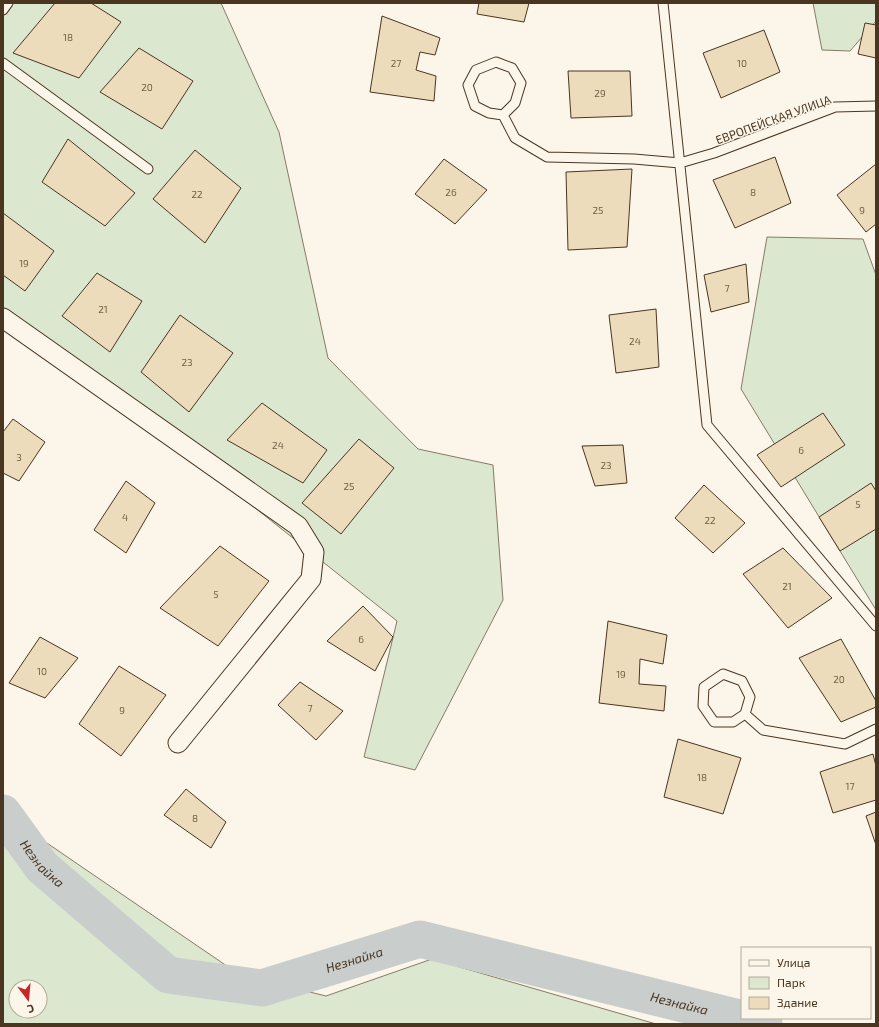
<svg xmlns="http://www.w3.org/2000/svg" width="879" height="1027" font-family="'Exo 2',sans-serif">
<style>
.green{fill:#dce7d0;stroke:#887966;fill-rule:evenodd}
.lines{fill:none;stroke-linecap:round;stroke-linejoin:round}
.river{stroke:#c9cecd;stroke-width:37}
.building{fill:#ecdcbc;stroke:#4a3520}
.service-casing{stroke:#4a3520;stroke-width:11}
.minor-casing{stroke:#4a3520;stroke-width:21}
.service{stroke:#fbf6e9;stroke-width:9}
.minor{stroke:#fbf6e9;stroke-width:19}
.labels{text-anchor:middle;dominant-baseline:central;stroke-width:3;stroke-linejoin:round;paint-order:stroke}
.number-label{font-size:10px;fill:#725f47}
.street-label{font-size:12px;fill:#4a3520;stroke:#fbf6e9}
.water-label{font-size:13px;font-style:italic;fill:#4a3520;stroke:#fbf6e9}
</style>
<rect width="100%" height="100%" fill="#fbf6e9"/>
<path class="green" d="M 3,3 L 221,3 L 279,132 L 328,358 L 418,449 L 493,465 L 503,600 L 415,770 L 364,757 L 397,621 L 3,307 Z
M 813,3 L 876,3 L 876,21 L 850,51 L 822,50 Z
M 767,237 L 863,239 L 876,275 L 876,610 L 741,389 Z
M 3,813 L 240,975 L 326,996 L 432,959 L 656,1024 L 3,1024 ZM 16,987 L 40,987 L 40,1011 L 16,1011 Z"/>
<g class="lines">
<path class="river" id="s1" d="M 3,813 L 42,867 L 168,975 L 262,988 L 420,939 L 764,1024"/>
</g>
<path class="building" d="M 55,3 L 91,3 L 121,22 L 79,78 L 13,53 Z
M 479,3 L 529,3 L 524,22 L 477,14 Z
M 382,16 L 440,38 L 435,55 L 420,52 L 416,70 L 436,76 L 434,101 L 370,92 Z
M 865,23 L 876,25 L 876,58 L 858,54 Z
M 764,30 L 780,72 L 721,98 L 703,53 Z
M 139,48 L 193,81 L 162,129 L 100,92 Z
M 568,71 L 630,71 L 632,116 L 571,118 Z
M 68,139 L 135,193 L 105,226 L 42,182 Z
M 195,150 L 241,188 L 205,243 L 153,199 Z
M 775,157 L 791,203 L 735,228 L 713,180 Z
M 444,159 L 487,190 L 455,224 L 415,194 Z
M 876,164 L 876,224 L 866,232 L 837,195 Z
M 632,169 L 627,247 L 568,250 L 566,172 Z
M 3,213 L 54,251 L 25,291 L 3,275 Z
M 746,264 L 749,302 L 711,312 L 704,275 Z
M 97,273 L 142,301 L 110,352 L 62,316 Z
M 656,309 L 659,367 L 616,373 L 609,315 Z
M 180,315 L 233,353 L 189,412 L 141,372 Z
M 262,403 L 327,450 L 303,483 L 227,440 Z
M 823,413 L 845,445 L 781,487 L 757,455 Z
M 13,419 L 45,442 L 19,481 L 3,473 L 3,432 Z
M 359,439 L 394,468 L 341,534 L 302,503 Z
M 623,445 L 627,483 L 595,486 L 582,446 Z
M 126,481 L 155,503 L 126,553 L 94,530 Z
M 871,483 L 876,491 L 876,529 L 840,551 L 819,517 Z
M 704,485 L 745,523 L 713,553 L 675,518 Z
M 220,546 L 269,581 L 218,646 L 160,608 Z
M 783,548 L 832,598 L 788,628 L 743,574 Z
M 363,606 L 393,637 L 375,671 L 327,641 Z
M 608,621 L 667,635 L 663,664 L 640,659 L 639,684 L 666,686 L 664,711 L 599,703 Z
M 40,637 L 78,658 L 45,698 L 9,683 Z
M 841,639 L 876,701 L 876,707 L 841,722 L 799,658 Z
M 119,666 L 166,695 L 121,756 L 79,724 Z
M 300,682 L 343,711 L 316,740 L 278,705 Z
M 678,739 L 741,758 L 723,814 L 664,797 Z
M 873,754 L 876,766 L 876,800 L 833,813 L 820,772 Z
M 186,789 L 226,822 L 211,848 L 164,815 Z
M 876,812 L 876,845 L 866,816 Z"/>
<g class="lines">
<g class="service-casing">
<path id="service" d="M 663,3 L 707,425 L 876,626
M 3,10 L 8,3
M 496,62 L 512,68 L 521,83 L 515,103 L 503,115 L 489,113 L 475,106 L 468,85 L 476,70 Z
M 3,63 L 148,169
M 503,115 L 515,138 L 547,157 L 634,159 L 680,163 L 714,153 L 835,107 L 876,106
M 723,674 L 742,681 L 750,697 L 745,714 L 733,722 L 714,722 L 703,706 L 704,687 Z
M 745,714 L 763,730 L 845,744 L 876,729"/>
</g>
<g class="minor-casing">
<path id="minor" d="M 3,318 L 298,526 L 314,552 L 311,579 L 178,743"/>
</g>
<use href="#service" class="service"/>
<use href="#minor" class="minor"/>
</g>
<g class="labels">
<g class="number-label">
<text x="68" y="37">18</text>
<text x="396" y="63">27</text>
<text x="742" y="63">10</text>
<text x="147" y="87">20</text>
<text x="600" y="93">29</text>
<text x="451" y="192">26</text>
<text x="753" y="192">8</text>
<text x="197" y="194">22</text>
<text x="598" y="210">25</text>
<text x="862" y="210">9</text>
<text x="24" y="263">19</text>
<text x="727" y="288">7</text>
<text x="103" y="309">21</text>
<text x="635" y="341">24</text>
<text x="187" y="362">23</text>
<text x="278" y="445">24</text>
<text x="801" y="450">6</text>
<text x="19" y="457">3</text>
<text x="606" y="465">23</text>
<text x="349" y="486">25</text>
<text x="858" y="504">5</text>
<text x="125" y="517">4</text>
<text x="710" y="520">22</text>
<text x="787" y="586">21</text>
<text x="216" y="594">5</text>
<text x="361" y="639">6</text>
<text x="42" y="671">10</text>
<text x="621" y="674">19</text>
<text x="839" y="679">20</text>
<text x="310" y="708">7</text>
<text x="122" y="710">9</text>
<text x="702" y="777">18</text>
<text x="850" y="786">17</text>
<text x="195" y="818">8</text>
</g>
<g class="street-label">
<text transform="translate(773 119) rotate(-20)">ЕВРОПЕЙСКАЯ УЛИЦА</text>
</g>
<g class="water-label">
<text stroke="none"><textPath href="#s1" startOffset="64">Незнайка</textPath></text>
<text stroke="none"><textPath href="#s1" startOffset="424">Незнайка</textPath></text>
<text stroke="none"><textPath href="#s1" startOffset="760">Незнайка</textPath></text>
</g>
</g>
<rect width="879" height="1027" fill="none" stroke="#4a3520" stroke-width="8"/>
<rect x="741" y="947" width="130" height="72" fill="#fbf6e9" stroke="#b4a999"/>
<rect x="749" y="960" width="20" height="6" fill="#fbf6e9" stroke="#b4a999"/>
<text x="777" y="967" font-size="12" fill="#4a3520">Улица</text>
<rect x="749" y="977" width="20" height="12" fill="#dce7d0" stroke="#b4a999"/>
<text x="777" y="987" font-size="12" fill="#4a3520">Парк</text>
<rect x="749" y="997" width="20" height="12" fill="#ecdcbc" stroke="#b4a999"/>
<text x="777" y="1007" font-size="12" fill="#4a3520">Здание</text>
<g transform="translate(28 999) rotate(164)"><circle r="19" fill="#fbf6e9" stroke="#b4a999"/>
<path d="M0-3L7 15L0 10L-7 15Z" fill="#c62828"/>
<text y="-6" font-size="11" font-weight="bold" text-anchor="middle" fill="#4a3520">С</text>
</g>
</svg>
